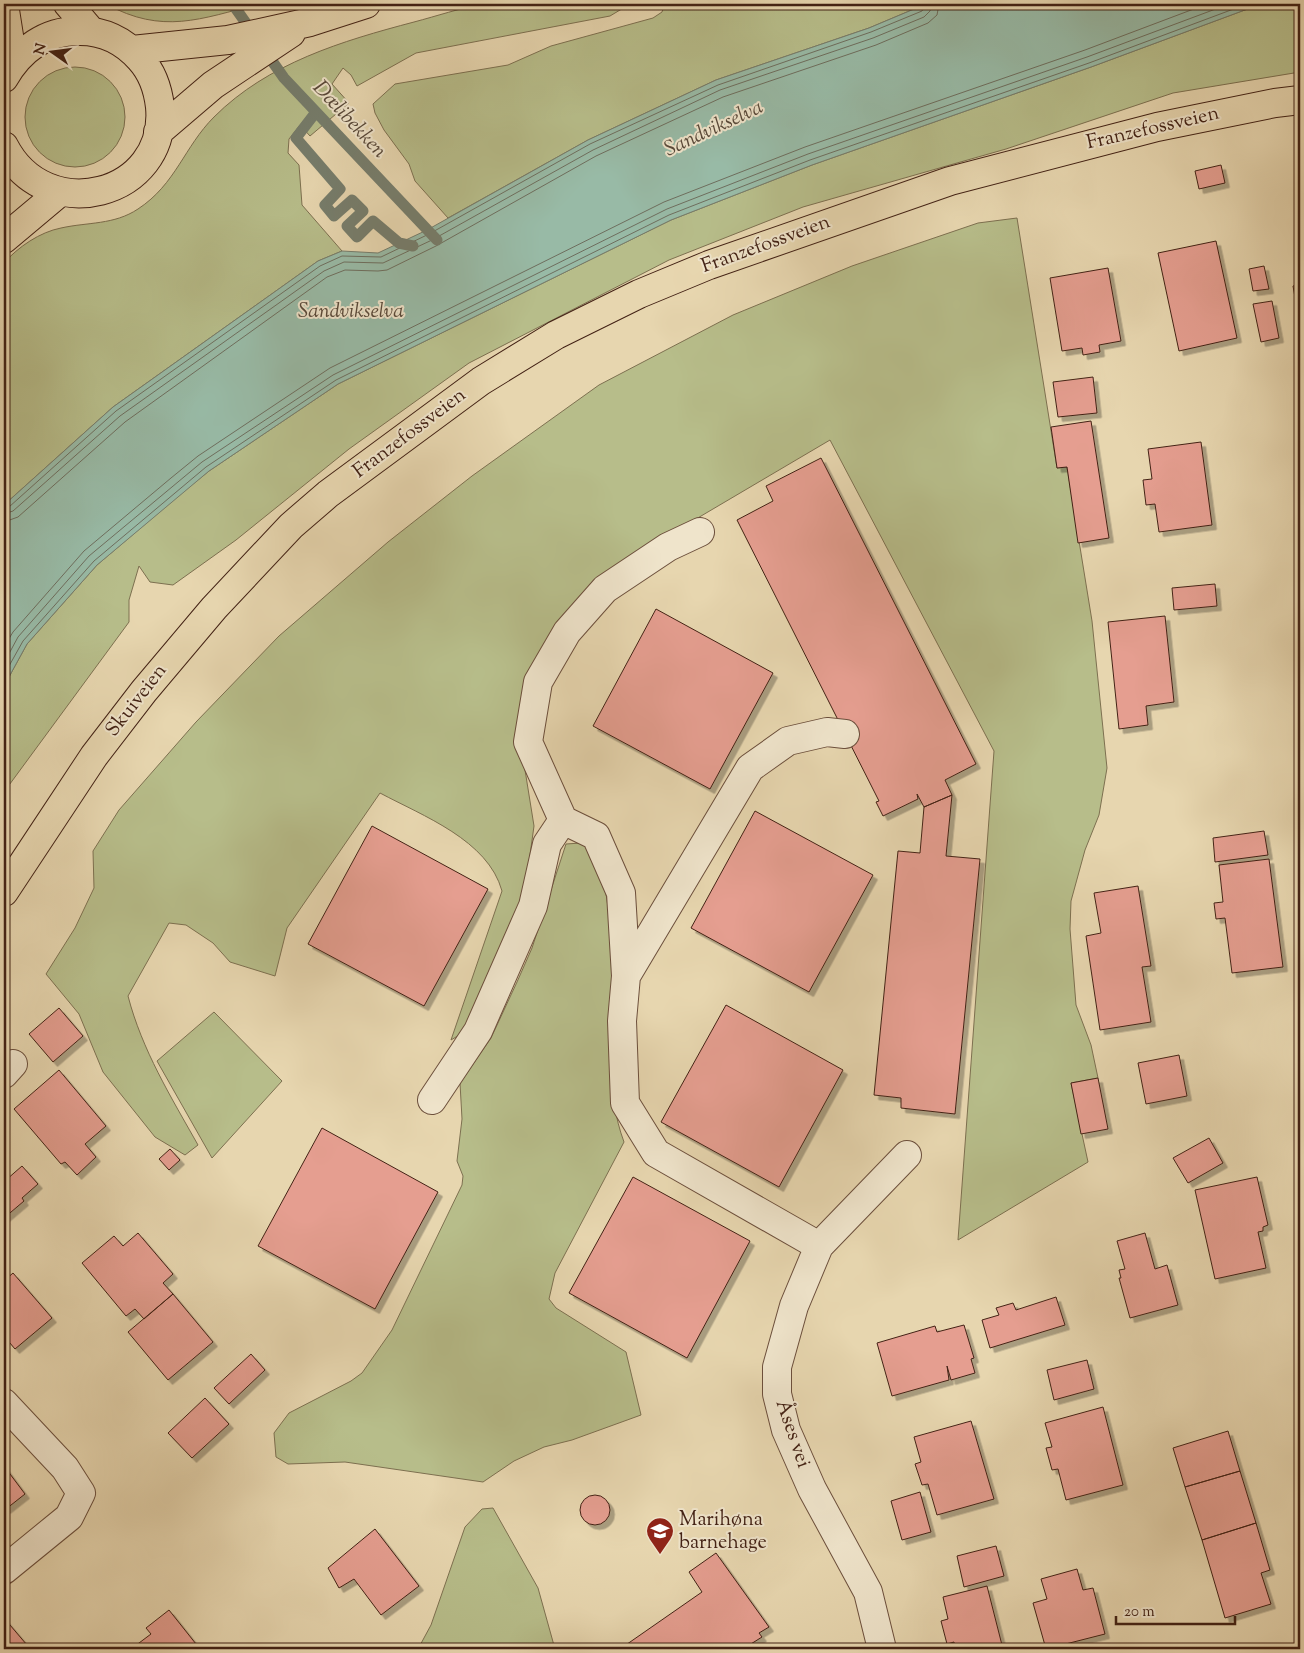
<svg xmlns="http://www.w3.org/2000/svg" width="1304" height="1653" font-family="'Sorts Mill Goudy',serif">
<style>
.green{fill:#b7bd8a;stroke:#7d7050}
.water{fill:#98baa6;stroke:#767d6c}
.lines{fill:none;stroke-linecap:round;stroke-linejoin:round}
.shore{stroke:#6e6e5e;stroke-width:1}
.stream{stroke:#767d6c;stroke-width:11}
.building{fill:#e59e90;stroke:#432215;filter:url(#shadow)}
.minor-casing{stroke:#6c4f3c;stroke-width:30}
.major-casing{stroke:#432215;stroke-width:30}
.highway-casing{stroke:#432215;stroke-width:30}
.minor{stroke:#efe4cb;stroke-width:28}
.major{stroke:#e7d6af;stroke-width:28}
.highway{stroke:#e7d6af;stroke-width:28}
.labels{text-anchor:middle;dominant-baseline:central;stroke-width:4;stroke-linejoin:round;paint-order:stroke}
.street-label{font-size:20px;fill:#432215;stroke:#efe4cb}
.poi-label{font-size:20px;fill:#432215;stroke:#efe4cb;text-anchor:start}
.water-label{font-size:21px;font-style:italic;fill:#584839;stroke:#efe4cb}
</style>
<defs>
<filter id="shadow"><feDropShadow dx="4.5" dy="4.5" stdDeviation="0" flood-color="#0004"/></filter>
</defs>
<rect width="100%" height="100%" fill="#e7d6af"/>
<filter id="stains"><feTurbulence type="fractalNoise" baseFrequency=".004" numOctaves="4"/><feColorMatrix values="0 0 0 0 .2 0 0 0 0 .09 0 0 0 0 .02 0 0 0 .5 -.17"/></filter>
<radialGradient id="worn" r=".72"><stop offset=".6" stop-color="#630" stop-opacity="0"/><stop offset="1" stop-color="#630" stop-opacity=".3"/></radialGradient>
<path class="green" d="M 106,4 L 259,4 C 200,19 163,35 106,4 Z
M 484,4 L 630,4 L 610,16 L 416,53 L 357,86 L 351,75 L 343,68 L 332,84 L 349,103 L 310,136 L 300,125 L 289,139 L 288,153 L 299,165 L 302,205 L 342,251 L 318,261 L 113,407 L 4,505 L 4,263 C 18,247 40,232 61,228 C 88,222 114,225 138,209 C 176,184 184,147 214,117 C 268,63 342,41 414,22 C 437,16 460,8 484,4 Z
M 665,4 L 926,4 L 869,28 L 716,80 L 588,140 L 448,218 L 415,181 L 409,164 L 384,130 L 375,113 L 373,104 L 395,84 L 508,65 L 551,46 L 653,18 L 662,12 Z
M 1261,4 L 1300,4 L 1300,72 L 1173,93 L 1006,149 L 803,207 L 669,260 L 469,363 L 349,449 L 236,540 L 173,585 L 150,582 L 139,566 L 129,600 L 129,622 L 4,792 L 4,686 L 27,644 L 97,565 L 183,492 L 209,471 L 338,384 L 671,220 L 812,165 L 1091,67 Z
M25 117a50 50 0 1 1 100 0a50 50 0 1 1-100 0Z
M 1017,218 L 1057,468 L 1067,467 L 1092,621 L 1107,768 L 1099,815 L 1085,850 L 1071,901 L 1070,929 L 1076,1005 L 1091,1045 L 1098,1078 L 1071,1083 L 1088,1162 L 958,1240 L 994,751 L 830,440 L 618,565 L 585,596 L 521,745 L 534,826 L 525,891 L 514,929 L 461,1034 L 451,1040 L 502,891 C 488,840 423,816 380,793 L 287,928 L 275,976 L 230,962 L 213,943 L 186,925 L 169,923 L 128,996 C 142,1050 171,1097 198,1145 L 185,1155 L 155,1137 L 103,1072 L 79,1014 L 46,974 L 75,928 L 94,888 L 93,851 L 119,810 L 196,722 L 279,636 L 388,542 L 472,476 L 599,385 L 733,315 L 852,266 L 978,223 Z
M 581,843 C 624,867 608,1021 611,1067 C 612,1093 615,1118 624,1142 L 555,1273 L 549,1299 L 556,1308 L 626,1352 L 641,1415 L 572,1440 L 544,1447 L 514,1461 L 483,1482 L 345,1462 L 288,1464 L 276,1457 L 274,1433 L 289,1413 L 351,1381 L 362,1373 L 392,1330 L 462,1185 L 463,1176 L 457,1161 L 462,1119 L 460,1083 L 491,1038 L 517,982 L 532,948 L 566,844 Z
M 214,1012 L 282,1081 L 212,1158 L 157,1061 Z
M 493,1508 L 538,1588 L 555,1649 L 418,1649 L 431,1625 L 465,1527 L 482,1509 Z"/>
<path class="water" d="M 926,4 L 1261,4 L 1091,67 L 812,165 L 671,220 L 338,384 L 209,471 L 97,565 L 27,644 L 4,686 L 4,505 L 113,407 L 318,261 L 342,251 L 378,253 L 427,230 L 588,140 L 716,80 L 869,28 Z"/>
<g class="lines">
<path class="shore" d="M 4,508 L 9,507 L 116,411 L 320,266 L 342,256 L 381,257 L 429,234 L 590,144 L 718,85 L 871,32 L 922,11 L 926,4
M 4,514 L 13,511 L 120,416 L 324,271 L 344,262 L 383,263 L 432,240 L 593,150 L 720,90 L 873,38 L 924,17 L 930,11 L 932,4
M 4,522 L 18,517 L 125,422 L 327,277 L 345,270 L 378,271 L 387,270 L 436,246 L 596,156 L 723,97 L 876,45 L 928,23 L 937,15 L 939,4
M 4,647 L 13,632 L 84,551 L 171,478 L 198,456 L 330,368 L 664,202 L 805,147 L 1085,50 L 1207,4
M 4,663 L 18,637 L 89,556 L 202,462 L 333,375 L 667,209 L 808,154 L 1087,57 L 1229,4
M 4,675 L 23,641 L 94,561 L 206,467 L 336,380 L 669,215 L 810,160 L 1089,63 L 1247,4"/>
<path class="stream" d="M 229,4 L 234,6 L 253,33
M 265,51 L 284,78 L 437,240
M 316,112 L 296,138 L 340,189 L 325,205 L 334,216 L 352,200 L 363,211 L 347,226 L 357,237 L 373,221 L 399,243 L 413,246"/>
</g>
<path class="building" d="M 1221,165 L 1225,183 L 1199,189 L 1195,171 Z
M 1216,241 L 1237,338 L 1179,351 L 1158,253 Z
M 1264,266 L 1269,289 L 1253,291 L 1249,269 Z
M 1108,268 L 1121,341 L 1099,345 L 1100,352 L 1083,355 L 1082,348 L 1062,351 L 1050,278 Z
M 1300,284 L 1300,326 L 1293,286 Z
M 1272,301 L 1279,338 L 1261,342 L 1253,304 Z
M 1093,377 L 1097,413 L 1058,417 L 1053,382 Z
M 1091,421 L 1109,538 L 1078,543 L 1067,467 L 1057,468 L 1051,427 Z
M 1201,442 L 1212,525 L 1159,532 L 1155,504 L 1146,505 L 1143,480 L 1152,479 L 1148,449 Z
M 821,458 L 976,764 L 945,780 L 952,795 L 924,807 L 917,794 L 918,799 L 883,816 L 876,802 L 879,801 L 737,520 L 773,501 L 766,486 Z
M 1215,584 L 1217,606 L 1174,610 L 1172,588 Z
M 656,609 L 773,673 L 710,789 L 593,726 Z
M 1165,616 L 1174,702 L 1146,706 L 1148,725 L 1119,729 L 1108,622 Z
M 952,795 L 946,856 L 980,859 L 955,1114 L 901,1108 L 901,1098 L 874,1095 L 898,851 L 920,853 L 924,807 Z
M 755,811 L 873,875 L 809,992 L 691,928 Z
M 372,826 L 488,889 L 424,1006 L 308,944 Z
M 1264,831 L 1268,855 L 1215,862 L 1213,838 Z
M 1269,859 L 1283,967 L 1232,973 L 1225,918 L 1216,919 L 1214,903 L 1223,902 L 1219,865 Z
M 1138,886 L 1151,966 L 1142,967 L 1151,1022 L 1100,1030 L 1086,936 L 1101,933 L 1094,893 Z
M 726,1005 L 843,1070 L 779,1187 L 661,1122 Z
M 59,1008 L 83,1036 L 53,1062 L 29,1034 Z
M 1179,1055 L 1187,1096 L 1146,1104 L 1138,1063 Z
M 59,1070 L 106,1126 L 85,1144 L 96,1157 L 77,1175 L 65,1162 L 61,1164 L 14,1109 Z
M 1098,1078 L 1108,1129 L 1081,1134 L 1071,1083 Z
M 322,1128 L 438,1192 L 375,1309 L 258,1246 Z
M 1209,1138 L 1223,1163 L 1188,1183 L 1173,1158 Z
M 170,1149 L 180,1160 L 169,1170 L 159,1159 Z
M 22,1166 L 38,1184 L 22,1198 L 24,1201 L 4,1218 L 4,1177 L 6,1180 Z
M 633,1177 L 750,1241 L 687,1358 L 569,1293 Z
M 1257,1177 L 1268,1225 L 1263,1227 L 1263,1231 L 1258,1232 L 1266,1268 L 1215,1279 L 1195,1190 Z
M 138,1233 L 173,1274 L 163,1283 L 173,1294 L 144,1319 L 135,1309 L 126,1316 L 82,1263 L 114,1236 L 123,1246 Z
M 1145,1233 L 1155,1269 L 1167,1265 L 1178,1305 L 1130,1318 L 1119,1278 L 1121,1278 L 1119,1270 L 1125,1269 L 1117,1241 Z
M 13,1273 L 52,1318 L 15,1349 L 4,1336 L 4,1281 Z
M 173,1294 L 213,1342 L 168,1380 L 128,1332 Z
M 1056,1297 L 1065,1325 L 990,1348 L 982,1320 L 999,1315 L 996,1308 L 1013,1303 L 1016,1310 Z
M 964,1325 L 974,1358 L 971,1359 L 975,1373 L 951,1380 L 947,1366 L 949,1380 L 892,1396 L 877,1343 L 935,1326 L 937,1332 Z
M 251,1354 L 265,1370 L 229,1404 L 214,1388 Z
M 1087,1360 L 1094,1389 L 1054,1400 L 1047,1370 Z
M 205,1398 L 229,1424 L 192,1458 L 168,1433 Z
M 1103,1407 L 1123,1485 L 1066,1500 L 1058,1469 L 1052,1470 L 1046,1448 L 1052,1447 L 1045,1423 Z
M 971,1421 L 994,1499 L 937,1515 L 928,1484 L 922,1485 L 915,1464 L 921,1462 L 914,1437 Z
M 1228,1431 L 1240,1471 L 1185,1487 L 1173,1448 Z
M 4,1466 L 25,1494 L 6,1509 L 4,1506 Z
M 1240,1471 L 1256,1523 L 1202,1540 L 1185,1487 Z
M 920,1492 L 931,1532 L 902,1540 L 891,1501 Z
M580 1510a15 15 0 1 1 30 0a15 15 0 1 1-30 0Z
M 1256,1523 L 1270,1570 L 1261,1573 L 1271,1604 L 1225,1618 L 1202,1540 Z
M 375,1529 L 419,1586 L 381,1615 L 354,1579 L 339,1588 L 328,1568 Z
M 996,1546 L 1004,1576 L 964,1587 L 957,1556 Z
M 716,1553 L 769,1627 L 759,1633 L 762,1637 L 746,1647 L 744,1644 L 736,1649 L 620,1649 L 702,1592 L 689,1572 Z
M 1077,1569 L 1083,1590 L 1093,1588 L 1105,1634 L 1046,1649 L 1033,1603 L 1047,1599 L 1041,1579 Z
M 987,1586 L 1003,1649 L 955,1649 L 954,1642 L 947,1644 L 941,1621 L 948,1619 L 943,1597 Z
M 169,1610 L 200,1649 L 131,1649 L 151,1634 L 146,1628 Z
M 4,1618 L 27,1645 L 21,1649 L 4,1649 Z"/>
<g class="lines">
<g class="minor-casing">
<path id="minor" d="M 563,820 L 528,742 L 538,682 L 567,632 L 605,589 L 668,547 L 700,532
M 626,976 L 750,768 L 788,741 L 827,732 L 845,734
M 4,1074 L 13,1064
M 432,1100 L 478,1031 L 533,906 L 547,844 L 563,820 L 596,836 L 621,893 L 626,976 L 622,1021 L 625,1103 L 656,1153 L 819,1246
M 4,1403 L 65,1468 L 81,1493 L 69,1517 L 4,1570
M 882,1649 L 868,1592 L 812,1489 L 786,1430 L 777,1394 L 777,1367 L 794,1306 L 819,1246 L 907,1155"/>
</g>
<g class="major-casing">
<path id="major" d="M 4,4 L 13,61
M 68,4 L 91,31
M 132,50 L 228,40 L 310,22 L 366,4
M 4,78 C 20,50 46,30 80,31 C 104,31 124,41 140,59 C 152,72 158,89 160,107 C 168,196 46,228 4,146
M 158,132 L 213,85 L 291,33
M 4,892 L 94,756 L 144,691 L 214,608 L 291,526 L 328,494 L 481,381 L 556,335 L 639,294 L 709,265 L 950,181 L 1157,127 L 1275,103 L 1300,100"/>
</g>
<g class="highway-casing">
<path id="highway" d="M 4,239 L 60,192"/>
</g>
<use href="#minor" class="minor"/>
<use href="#major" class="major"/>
<use href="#highway" class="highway"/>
</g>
<defs>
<g id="school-pin" transform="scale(1.4375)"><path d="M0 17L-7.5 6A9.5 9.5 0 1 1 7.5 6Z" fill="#8f2418" stroke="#efe4cb"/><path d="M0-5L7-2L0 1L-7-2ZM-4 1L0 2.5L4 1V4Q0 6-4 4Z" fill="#fff"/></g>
</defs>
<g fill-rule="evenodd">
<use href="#school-pin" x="660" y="1531"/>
</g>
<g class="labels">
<g class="street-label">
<text transform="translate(1153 129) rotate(-13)">Franzefossveien</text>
<text transform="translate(766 245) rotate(-20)">Franzefossveien</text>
<text transform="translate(410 434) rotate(-37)">Franzefossveien</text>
<text transform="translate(137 701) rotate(-52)">Skuiveien</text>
<text transform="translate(792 1434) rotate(71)">Åses vei</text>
</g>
<g class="poi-label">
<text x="679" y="1520">Marihøna<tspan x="679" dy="23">barnehage</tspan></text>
</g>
<g class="water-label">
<text transform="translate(349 120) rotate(47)">Dælibekken</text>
<text transform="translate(714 129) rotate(-25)">Sandvikselva</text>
<text x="351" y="312">Sandvikselva</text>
</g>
</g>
<rect width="1304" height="1653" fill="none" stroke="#e7d6af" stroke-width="20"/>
<rect x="5" y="5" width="1294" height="1643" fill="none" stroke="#432215" stroke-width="2.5"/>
<rect x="10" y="10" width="1284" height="1633" fill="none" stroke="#432215"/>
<g transform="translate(52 52) rotate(284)" stroke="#efe4cb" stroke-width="4" paint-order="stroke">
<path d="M0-4L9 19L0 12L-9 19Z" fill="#432215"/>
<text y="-8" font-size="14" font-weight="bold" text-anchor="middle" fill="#432215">N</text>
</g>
<path d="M1116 1616v8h119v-8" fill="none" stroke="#432215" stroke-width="2.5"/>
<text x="1124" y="1616" font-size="15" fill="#432215" stroke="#efe4cb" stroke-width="4" paint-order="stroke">20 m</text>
<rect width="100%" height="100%" filter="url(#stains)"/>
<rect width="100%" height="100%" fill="url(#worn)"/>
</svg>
